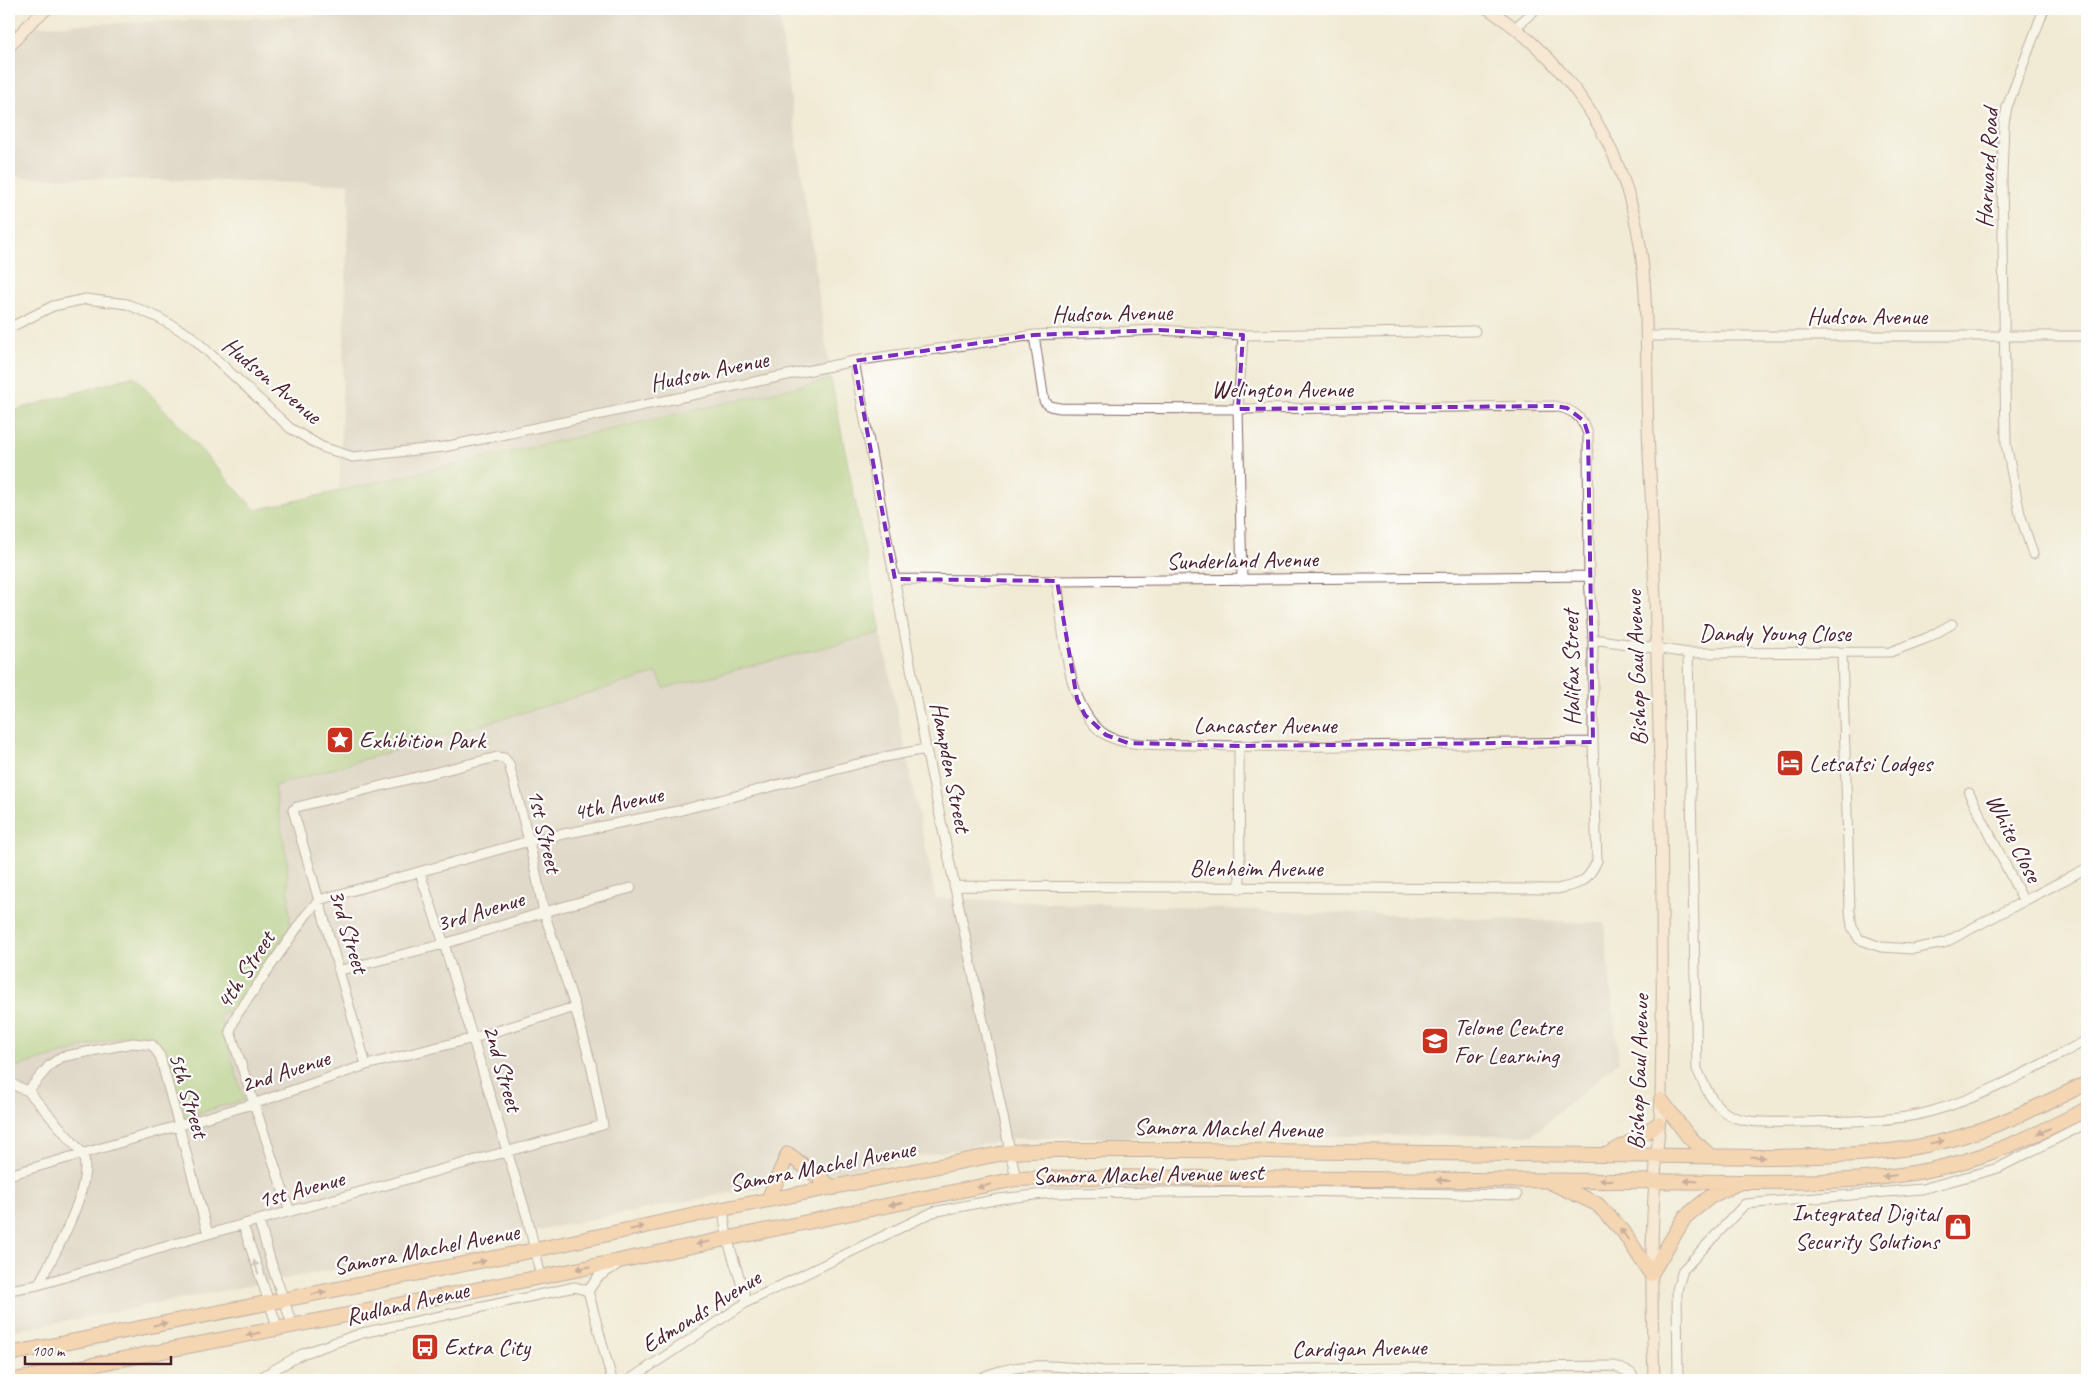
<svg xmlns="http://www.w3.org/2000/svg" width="2096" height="1389" font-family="Caveat,sans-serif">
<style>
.industrial{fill:#ccc2b9}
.garden{fill:#9dc874;stroke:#747450}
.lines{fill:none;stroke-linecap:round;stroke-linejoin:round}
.minor-casing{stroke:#846666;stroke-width:11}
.secondary-casing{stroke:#846666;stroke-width:13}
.trunk-casing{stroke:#846666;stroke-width:16}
.minor{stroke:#fff;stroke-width:9}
.secondary{stroke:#fde4d0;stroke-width:11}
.trunk{stroke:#f9bc8a;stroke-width:14}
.oneway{fill:#996656}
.oneway2{fill:#ae9aa0}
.marked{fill:none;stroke:#7b2cbf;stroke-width:4;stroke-dasharray:10 6;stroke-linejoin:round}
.labels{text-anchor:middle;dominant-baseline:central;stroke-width:4.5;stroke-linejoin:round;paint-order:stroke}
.street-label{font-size:24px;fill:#4a1f2b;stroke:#fff}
.poi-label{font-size:24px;fill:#4a1f2b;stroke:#fff;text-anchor:start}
</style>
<rect width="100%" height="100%" fill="#fff"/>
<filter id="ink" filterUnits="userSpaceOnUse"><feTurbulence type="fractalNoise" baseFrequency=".02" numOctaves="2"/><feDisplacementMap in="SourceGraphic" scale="10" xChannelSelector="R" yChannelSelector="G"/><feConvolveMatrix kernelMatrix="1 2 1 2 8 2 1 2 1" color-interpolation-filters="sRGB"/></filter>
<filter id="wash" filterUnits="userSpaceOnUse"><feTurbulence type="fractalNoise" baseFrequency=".0096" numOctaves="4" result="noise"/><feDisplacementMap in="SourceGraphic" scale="20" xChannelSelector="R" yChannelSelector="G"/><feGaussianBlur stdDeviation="1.12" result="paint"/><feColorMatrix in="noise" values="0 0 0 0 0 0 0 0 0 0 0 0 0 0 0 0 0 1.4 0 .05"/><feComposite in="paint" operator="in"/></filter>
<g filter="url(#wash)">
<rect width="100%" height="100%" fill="#f1ebd5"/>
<path class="industrial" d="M 493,9 L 778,9 L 831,379 L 339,491 L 349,184 L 9,177 L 9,27 Z
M 881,633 L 936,898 L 1604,923 L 1619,1061 L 1532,1135 L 1015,1138 L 9,1332 L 9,1069 L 134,1033 L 135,1041 L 154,1035 L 181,1118 L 219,1014 L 287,859 L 273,786 L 658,673 L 664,688 Z"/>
<path class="garden" d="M 134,376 L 255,510 L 831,379 L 881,633 L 664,688 L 657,673 L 274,786 L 287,859 L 290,926 L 237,1009 L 219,1014 L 244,1100 L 181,1118 L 154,1035 L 135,1042 L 133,1033 L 9,1069 L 9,412 Z"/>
</g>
<g filter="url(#ink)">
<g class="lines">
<g class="minor-casing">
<path id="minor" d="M 1516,27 L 1536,9
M 9,328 L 53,306 L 86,299 L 127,304 L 157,317 L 191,336 L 290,428 L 322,447 L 353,457 L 444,447 L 854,361 L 1034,335 L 1159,330 L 1243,335 L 1475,331
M 1646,336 L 2087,336
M 854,361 L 926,749 L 1016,1179
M 2033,554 L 2020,514 L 2006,444 L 2002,176 L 2004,123 L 2007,107 L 2044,9
M 895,579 L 1057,581 L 1589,576
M 1242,580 L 1238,409 L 1243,335
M 1057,581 C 1063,625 1065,710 1106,735 C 1127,748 1170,744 1195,745 C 1328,749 1460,743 1593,742
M 1593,639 L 1688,653 L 1890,652 L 1927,638 L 1952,624
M 1688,653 L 1697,1069 C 1704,1084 1711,1103 1726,1113 C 1743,1125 1776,1122 1796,1122 C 1837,1121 1890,1123 1929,1112 C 1985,1097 2036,1067 2087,1040
M 1842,654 L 1850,911 L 1852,927 L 1859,939 L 1881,947 L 1913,949 L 1944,943 L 2087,868
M 1239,746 L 1240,889
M 1969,793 L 2023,900
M 420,873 L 444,944 L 528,1220 L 541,1277
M 954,886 L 1557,889 C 1580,884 1587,883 1597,861 L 1593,742 L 1593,639 L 1589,576 L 1588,434 C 1582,416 1573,410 1555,406 L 1238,409 L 1060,408 L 1050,406 L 1044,401 L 1034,335
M 341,970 L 444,944 L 544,912 L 631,888
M 9,1083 L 28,1091 L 83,1154 C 94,1186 54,1256 38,1285
M 28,1091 L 49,1066 L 61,1057 L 133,1043 L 152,1045 L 160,1056 L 208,1234
M 9,1175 L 256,1103 L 366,1065 L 474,1038 L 575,1007
M 723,1209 L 727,1238 L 747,1302
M 290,1212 L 230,1031 L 236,1016 L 306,915 L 319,900 L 529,841 L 678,811 L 884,757 L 926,749
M 259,1221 L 272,1266 L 293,1327
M 243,1225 L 278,1329
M 9,1290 L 38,1285 L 208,1234 L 603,1125 L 591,1064 L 575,1007 L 544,912 L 529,841 L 509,764 L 504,758 L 497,757 L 297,807 L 293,810 L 366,1065
M 588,1291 L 598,1277 L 617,1265
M 256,1380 L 302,1354 L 362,1333 L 575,1287 L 588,1291 L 612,1380
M 629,1380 L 747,1302 L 933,1212 L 999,1199 L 1053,1193 L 1285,1191 L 1517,1195
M 976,1380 C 1021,1359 1058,1366 1105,1371 L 1614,1366 L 1631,1373 L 1635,1380
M 1678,1380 L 1677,1290 L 1683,1270 L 1745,1204 L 1922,1189 L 1998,1168 L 2087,1123"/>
</g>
<g class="secondary-casing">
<path id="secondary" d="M 1488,9 C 1557,53 1607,121 1630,200 C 1648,261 1646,322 1647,385 C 1647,421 1649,456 1651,492 C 1659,693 1665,893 1661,1094 C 1661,1122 1656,1151 1655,1180 C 1650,1247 1652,1313 1654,1380
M 9,47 L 31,22 L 47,9"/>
</g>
<g class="trunk-casing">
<path id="trunk" d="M 1661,1100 L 1688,1136 L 1708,1154
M 1608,1154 L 1636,1139 L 1658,1124
M 1550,1182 L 1597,1204 L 1623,1231 L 1651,1274 L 1685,1217 L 1711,1196 L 1738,1183
M 768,1200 L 788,1154 L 833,1188
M 9,1354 L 535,1250 L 723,1209 L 1009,1152 L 1052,1150 L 1189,1150 L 1766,1157 C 1835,1156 1909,1155 1975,1132 C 2014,1119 2051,1101 2087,1083
M 15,1380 L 541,1277 L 1016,1179 L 1094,1177 L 1740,1182 C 1808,1182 1879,1183 1946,1166 C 1996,1154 2042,1132 2087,1109"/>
</g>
<use href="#minor" class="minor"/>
<use href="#secondary" class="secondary"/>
<use href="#trunk" class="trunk"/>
</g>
<defs><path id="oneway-solid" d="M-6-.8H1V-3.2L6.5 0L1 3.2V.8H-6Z" transform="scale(1.25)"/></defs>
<g class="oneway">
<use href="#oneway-solid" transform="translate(2044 1131) rotate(154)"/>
<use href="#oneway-solid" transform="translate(1937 1142) rotate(-12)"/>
<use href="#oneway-solid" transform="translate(1758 1157) rotate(2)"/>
<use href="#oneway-solid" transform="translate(1889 1176) rotate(172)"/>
<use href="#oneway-solid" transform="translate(1443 1180) rotate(-180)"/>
<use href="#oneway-solid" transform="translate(1606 1180) rotate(-180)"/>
<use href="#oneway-solid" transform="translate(1691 1181) rotate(-179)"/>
<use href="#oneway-solid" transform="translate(984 1186) rotate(167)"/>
<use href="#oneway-solid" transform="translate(896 1204) rotate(169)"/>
<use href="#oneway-solid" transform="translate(637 1228) rotate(-13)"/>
<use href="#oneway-solid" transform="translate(1624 1234) rotate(-127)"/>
<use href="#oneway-solid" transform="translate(703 1243) rotate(168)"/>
<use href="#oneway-solid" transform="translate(479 1262) rotate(-11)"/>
<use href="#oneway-solid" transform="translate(583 1268) rotate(168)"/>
<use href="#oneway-solid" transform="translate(319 1293) rotate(-11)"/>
<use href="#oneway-solid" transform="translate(160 1324) rotate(-11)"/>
<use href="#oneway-solid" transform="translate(253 1334) rotate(169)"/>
</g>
<use class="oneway2" href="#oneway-solid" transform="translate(256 1267) rotate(-107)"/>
</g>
<path d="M0 0H2096V1389H0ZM 1159,330 L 1243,335 L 1238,409 L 1555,406 L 1567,408 L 1584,421 L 1588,434 L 1593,742 L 1239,746 L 1128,743 L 1106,735 L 1085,715 L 1077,699 L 1057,581 L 895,579 L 854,361 L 1034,335 Z" fill="#f1ebd5" fill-opacity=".55" fill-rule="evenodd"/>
<path class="marked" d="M 1159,330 L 1243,335 L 1238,409 L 1555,406 L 1567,408 L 1584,421 L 1588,434 L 1593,742 L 1239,746 L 1128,743 L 1106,735 L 1085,715 L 1077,699 L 1057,581 L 895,579 L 854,361 L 1034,335 Z"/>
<defs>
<g id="sight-square" transform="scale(1.4375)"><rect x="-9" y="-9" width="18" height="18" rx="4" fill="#c8321e" stroke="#fff"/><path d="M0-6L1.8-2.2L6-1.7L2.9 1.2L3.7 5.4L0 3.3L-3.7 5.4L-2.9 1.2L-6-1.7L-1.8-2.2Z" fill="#fff"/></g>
<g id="hotel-square" transform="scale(1.4375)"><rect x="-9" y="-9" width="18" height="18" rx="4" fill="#c8321e" stroke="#fff"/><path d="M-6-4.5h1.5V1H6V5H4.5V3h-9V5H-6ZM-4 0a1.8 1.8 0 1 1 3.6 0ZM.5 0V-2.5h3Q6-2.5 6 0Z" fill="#fff"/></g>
<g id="university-square" transform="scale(1.4375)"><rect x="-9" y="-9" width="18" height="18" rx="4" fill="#c8321e" stroke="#fff"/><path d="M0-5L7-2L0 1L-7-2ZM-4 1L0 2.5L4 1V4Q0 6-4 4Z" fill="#fff"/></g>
<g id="shop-square" transform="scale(1.4375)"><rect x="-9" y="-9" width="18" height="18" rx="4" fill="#c8321e" stroke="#fff"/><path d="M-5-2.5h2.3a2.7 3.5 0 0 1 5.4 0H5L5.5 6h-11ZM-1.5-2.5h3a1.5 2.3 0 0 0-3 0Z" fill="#fff"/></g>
<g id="bus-square" transform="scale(1.4375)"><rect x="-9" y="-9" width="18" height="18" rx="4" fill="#c8321e" stroke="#fff"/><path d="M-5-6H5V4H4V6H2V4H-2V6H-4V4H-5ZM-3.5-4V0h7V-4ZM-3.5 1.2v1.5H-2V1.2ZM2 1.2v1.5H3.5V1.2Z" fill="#fff"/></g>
</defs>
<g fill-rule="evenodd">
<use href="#sight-square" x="340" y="740"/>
<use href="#hotel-square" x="1790" y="763"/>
<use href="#university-square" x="1435" y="1041"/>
<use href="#shop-square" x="1958" y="1227"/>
<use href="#bus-square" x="425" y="1347"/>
</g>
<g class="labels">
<g class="street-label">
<text transform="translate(1987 168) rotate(-87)">Harward Road</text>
<text transform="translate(1112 313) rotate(-1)">Hudson Avenue</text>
<text x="1867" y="316">Hudson Avenue</text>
<text transform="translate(709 371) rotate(-12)">Hudson Avenue</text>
<text transform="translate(272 380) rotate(40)">Hudson Avenue</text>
<text x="1282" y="389">Welington Avenue</text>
<text transform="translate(1242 560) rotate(-1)">Sunderland Avenue</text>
<text x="1775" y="633">Dandy Young Close</text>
<text transform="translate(1571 668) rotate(-91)">Halifax Street</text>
<text transform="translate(1636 668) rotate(-92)">Bishop Gaul Avenue</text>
<text x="1265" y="725">Lancaster Avenue</text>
<text transform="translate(951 767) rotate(79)">Hampden Street</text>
<text transform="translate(618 803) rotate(-12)">4th Avenue</text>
<text transform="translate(545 831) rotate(77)">1st Street</text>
<text transform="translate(2014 838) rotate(63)">White Close</text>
<text x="1256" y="868">Blenheim Avenue</text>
<text transform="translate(480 911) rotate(-17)">3rd Avenue</text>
<text transform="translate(349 931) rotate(73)">3rd Street</text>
<text transform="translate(245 970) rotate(-57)">4th Street</text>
<text transform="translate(503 1068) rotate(74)">2nd Street</text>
<text transform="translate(285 1071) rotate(-18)">2nd Avenue</text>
<text transform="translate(1638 1072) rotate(-88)">Bishop Gaul Avenue</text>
<text transform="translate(189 1095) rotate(73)">5th Street</text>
<text transform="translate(1228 1128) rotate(1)">Samora Machel Avenue</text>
<text transform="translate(822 1166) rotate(-11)">Samora Machel Avenue</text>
<text transform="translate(1148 1174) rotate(-1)">Samora Machel Avenue west</text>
<text transform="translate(301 1189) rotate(-15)">1st Avenue</text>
<text transform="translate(426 1249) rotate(-11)">Samora Machel Avenue</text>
<text transform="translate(407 1303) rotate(-13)">Rudland Avenue</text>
<text transform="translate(701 1311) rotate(-32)">Edmonds Avenue</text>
<text transform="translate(1359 1348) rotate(-1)">Cardigan Avenue</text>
</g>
<g class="poi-label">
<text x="359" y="740">Exhibition Park</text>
<text x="1809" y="763">Letsatsi Lodges</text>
<text x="1454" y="1027">Telone Centre<tspan x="1454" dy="28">For Learning</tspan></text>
<text x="1939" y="1213" text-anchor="end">Integrated Digital<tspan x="1939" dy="28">Security Solutions</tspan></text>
<text x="444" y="1347">Extra City</text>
</g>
</g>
<rect width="2096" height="1389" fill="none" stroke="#fff" stroke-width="30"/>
<path d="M25 1356v8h146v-8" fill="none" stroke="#4a1f2b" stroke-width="2.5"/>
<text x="32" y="1356" font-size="15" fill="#4a1f2b" stroke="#ffffff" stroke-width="4" paint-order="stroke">100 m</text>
</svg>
